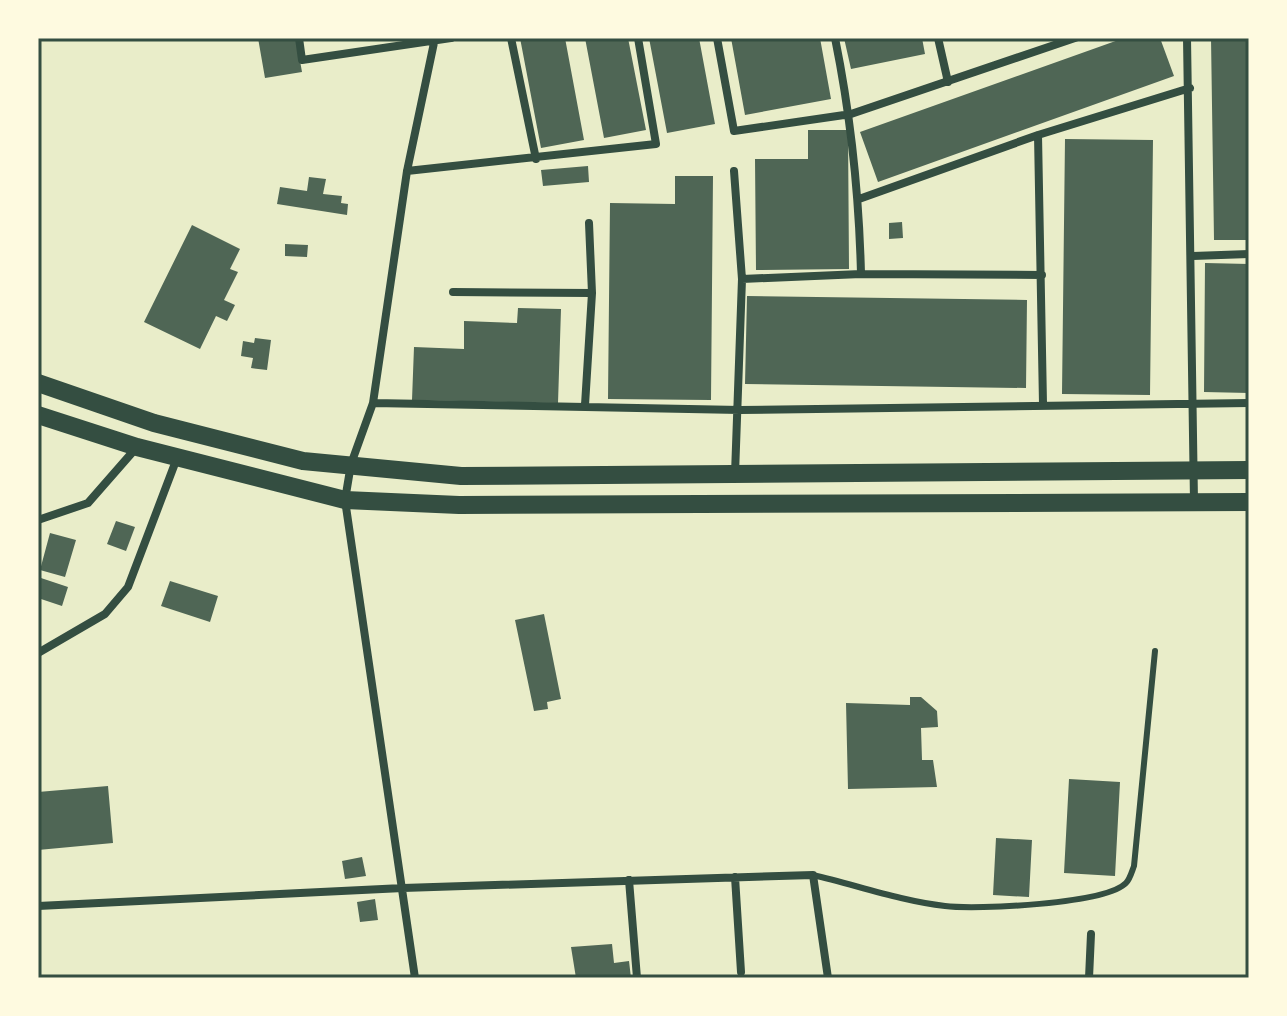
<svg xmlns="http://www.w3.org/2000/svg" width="1287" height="1016" font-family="'Titillium Web',sans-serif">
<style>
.building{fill:#4f6655}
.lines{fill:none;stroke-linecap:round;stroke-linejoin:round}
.service{stroke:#344e41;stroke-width:6}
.minor{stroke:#344e41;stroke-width:8}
.primary{stroke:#344e41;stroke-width:18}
.neatline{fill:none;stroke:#344e41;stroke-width:3}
</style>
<rect width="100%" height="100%" fill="#e9edc9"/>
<path class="building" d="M 258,38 L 296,38 L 302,72 L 265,78 Z
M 520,38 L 565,38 L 584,140 L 541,148 Z
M 585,38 L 628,38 L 646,130 L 604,138 Z
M 649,38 L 699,38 L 715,124 L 667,133 Z
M 731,38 L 820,38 L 831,99 L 745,115 Z
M 844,38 L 922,38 L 925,54 L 851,69 Z
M 1124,38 L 1160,38 L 1174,76 L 878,182 L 860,132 Z
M 1211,38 L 1249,38 L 1249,240 L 1214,240 Z
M 808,130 L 848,130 L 849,269 L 756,270 L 755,159 L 808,159 Z
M 1065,139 L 1153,140 L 1150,395 L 1062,394 Z
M 588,166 L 589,182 L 543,186 L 541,170 Z
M 675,176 L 713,176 L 711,400 L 608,399 L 610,203 L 675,204 Z
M 309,177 L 326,179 L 323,194 L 342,196 L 341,203 L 348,204 L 347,215 L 277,204 L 280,187 L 307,191 Z
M 902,222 L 903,238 L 889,239 L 889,223 Z
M 192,225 L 240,249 L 230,269 L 238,272 L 224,300 L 235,305 L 227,321 L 216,316 L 200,349 L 144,322 Z
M 285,244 L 308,245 L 307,257 L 285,256 Z
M 1205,263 L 1249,264 L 1249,393 L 1204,392 Z
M 747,296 L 1027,300 L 1026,388 L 745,384 Z
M 518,308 L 561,309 L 558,403 L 412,400 L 414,347 L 464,349 L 464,321 L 517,323 Z
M 255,338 L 271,340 L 267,370 L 251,368 L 253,358 L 241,356 L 243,341 L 254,343 Z
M 116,521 L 135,527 L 126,551 L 107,544 Z
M 50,533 L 76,540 L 65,577 L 40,570 Z
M 38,577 L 68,587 L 62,606 L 38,598 Z
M 170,581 L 218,596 L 210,622 L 161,606 Z
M 544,614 L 561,699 L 547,702 L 548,709 L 534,711 L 515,620 Z
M 910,697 L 921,697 L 937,711 L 938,727 L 921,728 L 922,760 L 933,760 L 937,787 L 848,789 L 846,703 L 910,705 Z
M 1069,779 L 1120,782 L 1115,876 L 1064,873 Z
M 108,786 L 113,843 L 38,850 L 38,792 Z
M 996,838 L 1032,840 L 1029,897 L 993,895 Z
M 362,857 L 366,876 L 345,879 L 342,861 Z
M 375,899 L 378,920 L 360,922 L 357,902 Z
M 612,944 L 614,963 L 629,961 L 631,978 L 576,978 L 571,947 Z"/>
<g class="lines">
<path class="service" d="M 813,875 C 856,885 901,901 945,906 C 976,910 1106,904 1126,883 C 1130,879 1132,871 1134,866 L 1155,651"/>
<path class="minor" d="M 299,38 L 302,60 L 451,38
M 511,38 L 536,159
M 717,38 L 734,131 L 851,114 L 1075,38
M 835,38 C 851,117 859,194 861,274
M 938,38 L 948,82
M 1187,38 L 1194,501
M 1038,135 L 1043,404
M 407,171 L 656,144 L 638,38
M 734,171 L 742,279 L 735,474
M 859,199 L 1038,135 L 1190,88
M 1193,256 L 1249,254
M 742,279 L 861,274 L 1042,275
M 453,292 L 592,293
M 373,403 L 740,410 L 1249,403
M 585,405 L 592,293 L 589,223
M 38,520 L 88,503 L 137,447
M 38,653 L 105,614 L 128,587 L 177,458
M 735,877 L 741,972
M 629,880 L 637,978
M 38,906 L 403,888 L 813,875 L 828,978
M 415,978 L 345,500 L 351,464 L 373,403 L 407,171 L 435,38
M 1089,978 L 1091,934"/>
<path class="primary" d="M 38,383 L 154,423 L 303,461 L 461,476 L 1249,470
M 38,415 L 137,447 L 345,500 L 459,505 L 1249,502"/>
</g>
<rect width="1287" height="1016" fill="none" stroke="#fefae0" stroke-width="80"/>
<rect x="40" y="40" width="1207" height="936" class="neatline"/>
</svg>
